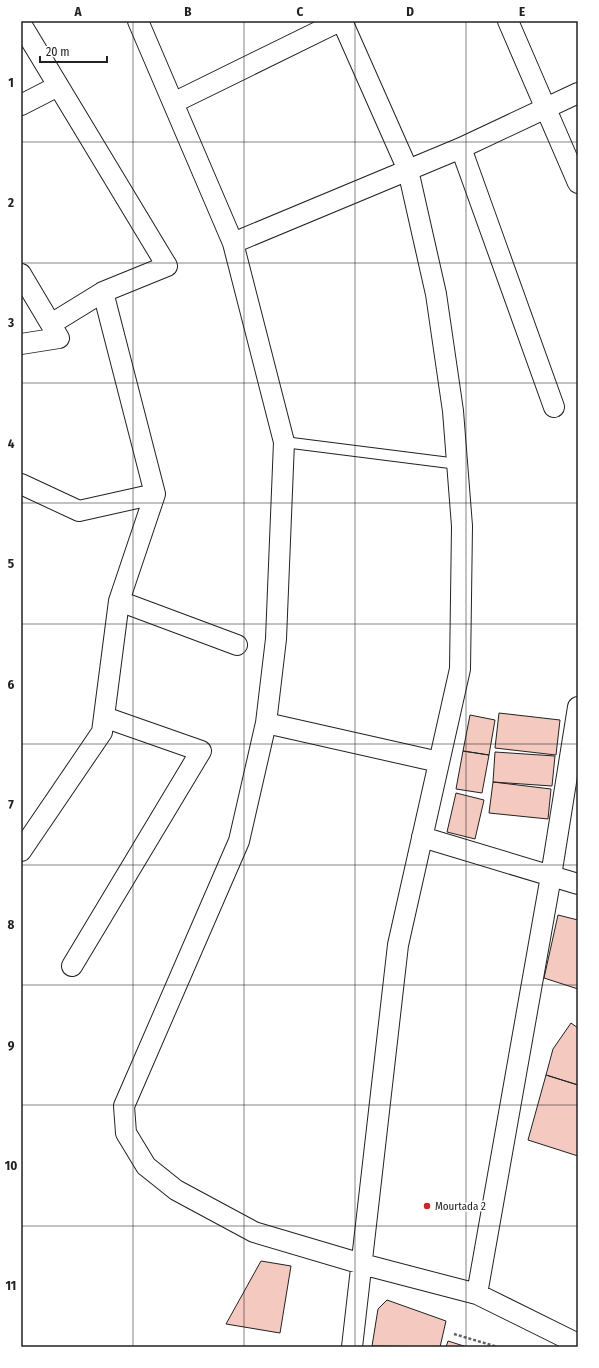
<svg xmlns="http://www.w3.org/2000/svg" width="599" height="1368" font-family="'Fira Sans Condensed',sans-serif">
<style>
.building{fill:#f3c9c0;stroke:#222}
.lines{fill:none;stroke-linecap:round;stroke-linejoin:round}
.service-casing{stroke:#222;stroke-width:12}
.minor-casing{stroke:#222;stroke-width:22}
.path{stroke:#646464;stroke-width:2.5;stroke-dasharray:3 2;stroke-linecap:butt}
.service{stroke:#fff;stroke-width:10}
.minor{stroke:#fff;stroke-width:20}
.grid{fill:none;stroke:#222;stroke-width:1;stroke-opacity:0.55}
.poi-dot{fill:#c62828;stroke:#fff;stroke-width:1.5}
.labels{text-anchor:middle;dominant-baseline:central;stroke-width:3;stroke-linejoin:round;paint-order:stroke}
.poi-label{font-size:11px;fill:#222;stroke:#fff;text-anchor:start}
.neatline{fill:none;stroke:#222;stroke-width:1.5}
.grid-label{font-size:13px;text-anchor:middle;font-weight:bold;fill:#222}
</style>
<rect width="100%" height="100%" fill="#fff"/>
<path class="building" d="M 499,713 L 560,720 L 556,755 L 495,748 Z
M 470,715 L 495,720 L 489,755 L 463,751 Z
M 463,751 L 489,755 L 482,793 L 456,789 Z
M 495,752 L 555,756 L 552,786 L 493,782 Z
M 493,782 L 551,789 L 548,819 L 489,813 Z
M 456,793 L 484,800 L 475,839 L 447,832 Z
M 558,915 L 578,920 L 578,989 L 544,978 Z
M 571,1023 L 578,1028 L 578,1085 L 546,1075 L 553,1049 Z
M 546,1075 L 578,1085 L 578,1156 L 528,1140 Z
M 261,1261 L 291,1266 L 280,1333 L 226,1324 Z
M 387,1300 L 446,1321 L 440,1347 L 372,1346 L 378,1309 Z
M 448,1341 L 467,1347 L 446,1347 Z"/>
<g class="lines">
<g class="service-casing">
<path id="service" d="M 284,442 L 458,464"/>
</g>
<g class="minor-casing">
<path id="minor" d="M 138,21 L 233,243 L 284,442 L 276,639 L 266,723 L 239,841 L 124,1106 L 126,1133 L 146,1166 L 176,1190 L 254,1232 L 362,1264 L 477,1294 L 578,1344
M 342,21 L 408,170 L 436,294 L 453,411 L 462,526 L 460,669 L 398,945 L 352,1347
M 508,21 L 578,183
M 21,24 L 167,266 L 103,292 L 51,324
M 173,103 L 340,21
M 21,105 L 58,86
M 461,148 L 554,407
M 233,243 L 461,148 L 578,93
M 21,274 L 59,338 L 21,344
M 21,484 L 79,511 L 155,494
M 119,601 L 237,645
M 266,723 L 439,762
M 422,837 L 578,884
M 21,851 L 102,732 L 119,601 L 155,494 L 103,292
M 72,966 L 201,751 L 104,717
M 477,1294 L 551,876 L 578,707"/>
</g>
<path class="path" d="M 454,1334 L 498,1347"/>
<use href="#service" class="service"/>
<use href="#minor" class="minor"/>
</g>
<path class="grid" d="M 133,21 L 133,1347M 244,21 L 244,1347M 355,21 L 355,1347M 466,21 L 466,1347M 21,142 L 578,142M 21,263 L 578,263M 21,383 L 578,383M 21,503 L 578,503M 21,624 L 578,624M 21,744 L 578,744M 21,865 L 578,865M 21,985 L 578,985M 21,1105 L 578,1105M 21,1226 L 578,1226"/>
<circle class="poi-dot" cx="427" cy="1206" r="4"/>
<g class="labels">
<g class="poi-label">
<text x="435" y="1206">Mourtada 2</text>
</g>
</g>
<rect width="599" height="1368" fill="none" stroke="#ffffff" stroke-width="44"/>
<path d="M40 56v6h67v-6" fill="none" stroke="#222222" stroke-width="2"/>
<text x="46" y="56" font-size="12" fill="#222222" stroke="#ffffff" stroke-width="3" paint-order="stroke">20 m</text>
<rect x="22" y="22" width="555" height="1324" class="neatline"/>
<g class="grid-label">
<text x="78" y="16">A</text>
<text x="188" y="16">B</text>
<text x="300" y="16">C</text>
<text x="410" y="16">D</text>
<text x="522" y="16">E</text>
<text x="11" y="87">1</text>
<text x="11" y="207">2</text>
<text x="11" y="327">3</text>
<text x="11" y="448">4</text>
<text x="11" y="568">5</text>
<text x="11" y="689">6</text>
<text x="11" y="809">7</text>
<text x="11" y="929">8</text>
<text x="11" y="1050">9</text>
<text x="11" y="1170">10</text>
<text x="11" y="1290">11</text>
</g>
</svg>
